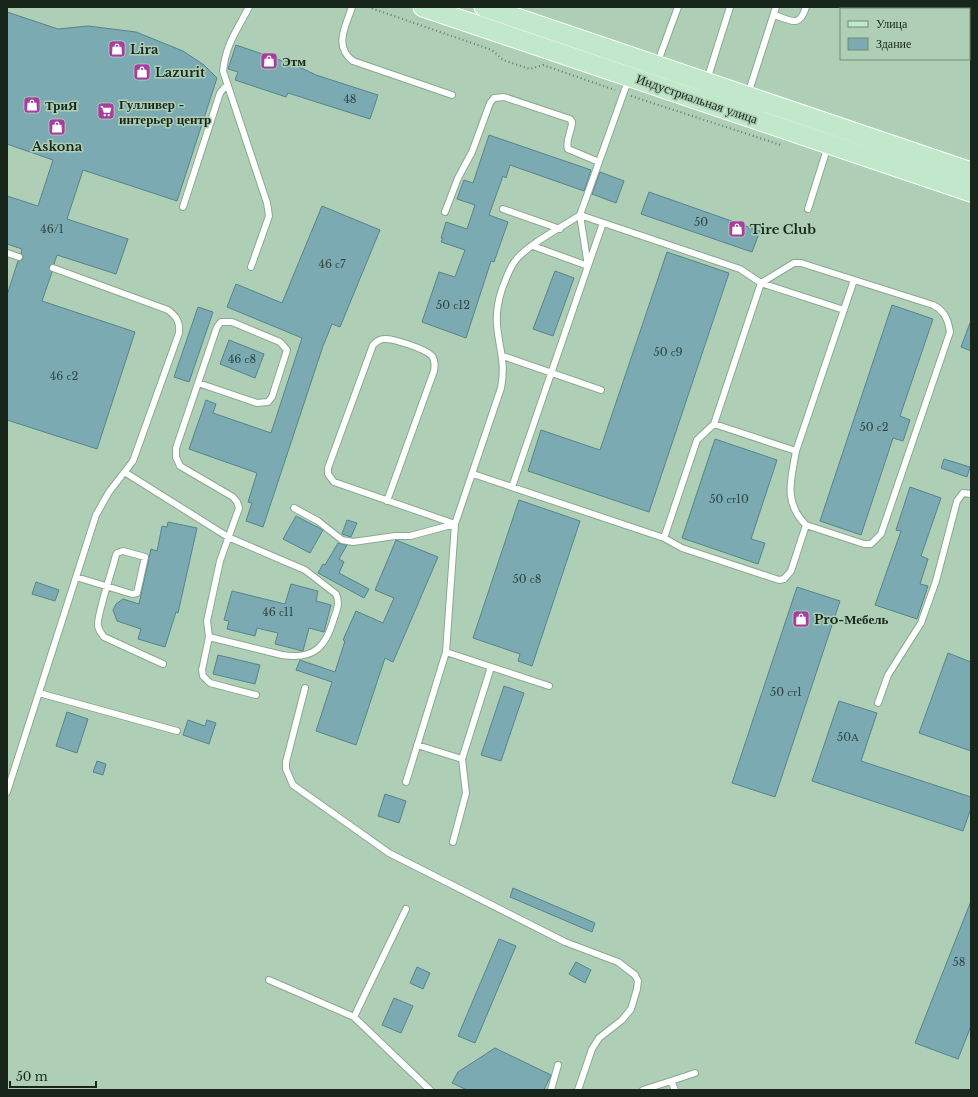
<svg xmlns="http://www.w3.org/2000/svg" width="978" height="1097" font-family="'Libre Baskerville',serif">
<style>
.forest{fill:#bd7162}
.building{fill:#7baab3;stroke:#56848d}
.lines{fill:none;stroke-linecap:round;stroke-linejoin:round}
.service-casing{stroke:#89a98f;stroke-width:8}
.primary-casing{stroke:#fff;stroke-width:21}
.path{stroke:#617866;stroke-width:2;stroke-dasharray:1 3;stroke-linecap:butt}
.service{stroke:#fff;stroke-width:6}
.primary{stroke:#c1e8ca;stroke-width:19}
.labels{text-anchor:middle;dominant-baseline:central;stroke-width:3;stroke-linejoin:round;paint-order:stroke}
.number-label{font-size:11px;fill:#314641}
.poi-label{font-size:13px;font-weight:bold;fill:#18251b;stroke:#aecfb5;text-anchor:start}
.street-label{font-size:13px;fill:#18251b;stroke:#aecfb5}
</style>
<rect width="100%" height="100%" fill="#aecfb5"/>
<path class="forest" d="M 897,7 L 971,7 L 971,19 L 969,23 L 969,9 L 899,9 Z"/>
<path class="building" d="M 7,12 L 58,29 L 88,26 L 136,32 L 183,51 L 204,65 L 217,78 L 177,201 L 83,170 L 67,219 L 128,239 L 116,274 L 57,255 L 54,264 L 49,267 L 52,272 L 42,301 L 135,332 L 97,449 L 7,420 L 7,295 L 18,261 L 22,260 L 23,256 L 21,253 L 22,249 L 7,244 L 7,196 L 38,206 L 53,160 L 7,144 Z
M 236,45 L 297,66 L 316,75 L 378,95 L 370,119 L 288,93 L 286,97 L 235,80 L 238,72 L 228,69 Z
M 489,135 L 591,170 L 584,191 L 510,165 L 506,178 L 503,176 L 489,215 L 508,222 L 494,262 L 491,261 L 466,338 L 422,322 L 439,272 L 455,277 L 465,250 L 441,242 L 443,238 L 441,238 L 446,222 L 467,229 L 475,205 L 457,199 L 464,180 L 473,183 Z
M 600,172 L 624,181 L 616,203 L 592,194 Z
M 649,192 L 760,231 L 752,252 L 641,214 Z
M 322,206 L 380,230 L 340,327 L 332,324 L 323,346 L 263,527 L 246,521 L 252,503 L 248,502 L 257,473 L 189,449 L 206,400 L 216,404 L 213,413 L 271,433 L 302,338 L 227,307 L 236,284 L 282,303 Z
M 667,252 L 729,273 L 649,512 L 528,471 L 541,430 L 600,450 Z
M 555,271 L 574,278 L 553,336 L 533,329 Z
M 892,305 L 933,319 L 900,416 L 910,420 L 903,441 L 893,438 L 861,535 L 820,521 Z
M 198,307 L 213,312 L 189,382 L 174,377 Z
M 970,323 L 971,323 L 971,351 L 961,347 Z
M 229,340 L 264,354 L 255,378 L 220,364 Z
M 715,439 L 777,460 L 751,539 L 765,543 L 758,564 L 682,538 Z
M 944,459 L 970,467 L 967,477 L 941,468 Z
M 910,487 L 941,498 L 921,556 L 928,559 L 920,584 L 928,586 L 917,619 L 875,605 L 901,531 L 896,530 Z
M 519,500 L 580,521 L 532,666 L 518,661 L 520,654 L 473,638 Z
M 296,516 L 323,530 L 310,553 L 283,539 Z
M 347,520 L 357,523 L 351,537 L 342,534 Z
M 168,522 L 197,528 L 178,613 L 176,612 L 165,647 L 138,639 L 141,629 L 117,621 L 113,610 L 116,604 L 123,599 L 139,604 L 151,549 L 157,551 L 162,526 L 167,527 Z
M 396,540 L 438,557 L 393,662 L 385,658 L 356,745 L 316,731 L 332,682 L 296,670 L 300,660 L 335,672 L 345,641 L 343,640 L 356,611 L 383,623 L 394,598 L 375,590 Z
M 338,543 L 347,545 L 339,559 L 344,562 L 339,573 L 369,589 L 364,598 L 318,573 L 323,564 L 325,565 Z
M 36,582 L 59,590 L 55,601 L 32,594 Z
M 291,584 L 318,591 L 316,601 L 331,605 L 324,632 L 309,628 L 303,651 L 275,644 L 278,633 L 257,628 L 255,636 L 227,629 L 229,621 L 224,620 L 232,591 L 285,604 Z
M 797,587 L 840,601 L 775,797 L 732,783 Z
M 948,653 L 971,662 L 971,751 L 919,733 Z
M 218,655 L 260,665 L 255,684 L 213,674 Z
M 504,686 L 524,693 L 501,761 L 481,755 Z
M 839,701 L 877,713 L 861,761 L 971,797 L 971,808 L 963,831 L 812,781 Z
M 67,712 L 88,719 L 77,753 L 56,746 Z
M 188,720 L 205,726 L 207,720 L 216,723 L 209,744 L 183,735 Z
M 97,761 L 106,764 L 103,775 L 93,772 Z
M 385,794 L 406,801 L 399,823 L 378,816 Z
M 513,888 L 595,923 L 592,932 L 510,897 Z
M 971,901 L 971,1026 L 958,1059 L 915,1043 Z
M 499,939 L 516,946 L 475,1043 L 458,1036 Z
M 576,962 L 591,970 L 585,983 L 569,974 Z
M 417,967 L 430,973 L 423,989 L 410,983 Z
M 394,998 L 413,1006 L 401,1033 L 382,1025 Z
M 495,1048 L 551,1075 L 544,1090 L 467,1090 L 452,1083 L 458,1072 Z"/>
<g class="lines">
<g class="service-casing">
<path id="service" d="M 249,7 C 237,30 226,44 223,71 L 267,203 L 269,216 L 251,267
M 352,7 C 346,26 333,46 353,61 L 452,95
M 774,15 C 791,20 799,29 806,7
M 657,64 L 678,7
M 707,80 L 730,7
M 748,94 L 776,7
M 183,207 L 220,93 L 224,88 L 228,86
M 503,209 L 560,229
M 808,209 L 828,146
M 445,212 L 458,178 L 472,152 L 490,103 L 494,98 L 504,97 L 570,119 L 572,122 C 572,131 565,140 568,149 L 599,162
M 580,215 L 740,269 L 761,283 L 844,310
M 533,246 L 588,266 L 603,223
M 7,253 L 19,257
M 503,356 L 601,390
M 198,383 L 257,403 L 268,402 L 272,397 L 287,350 L 280,342 L 232,322 L 221,322 L 217,327 L 176,448 L 176,457 L 180,466 L 233,497 L 237,502 L 239,508 L 220,561 L 207,621 L 209,637 L 202,670 L 203,676 L 210,683 L 256,695
M 714,424 L 796,451 L 854,280
M 126,473 L 228,537 L 305,570 L 336,594 C 340,602 337,610 334,618 C 326,647 314,660 282,655 L 209,637
M 473,474 L 664,538 L 697,440 L 714,424 L 761,283 L 794,263 L 801,263 L 933,305 C 945,311 948,320 950,332 L 881,534 L 871,544 L 864,544 L 806,525
M 512,487 L 588,266 L 580,215 L 629,78
M 387,501 L 434,371 C 435,365 435,360 432,356 C 426,349 392,338 384,339 C 379,339 376,342 373,345 L 328,468 L 328,474 L 334,482 L 455,524
M 294,508 L 318,521 L 342,540 L 353,542 L 395,536 L 410,536 L 455,524
M 664,538 L 682,548 L 779,580 L 784,579 L 791,571 L 806,525 C 783,502 791,480 796,451
M 76,577 L 132,594 L 137,593 L 145,557 L 123,551 L 117,553 L 116,555 C 113,568 96,617 98,626 C 99,631 102,634 104,637 L 163,664
M 549,686 L 446,652 L 455,524 L 501,388 C 506,362 499,349 497,325 C 496,312 498,301 502,289 C 506,279 509,269 515,261 C 528,244 561,228 580,215
M 305,688 L 286,762 L 286,769 L 293,785 L 389,853 L 565,942 L 618,962 L 635,975 L 638,981 L 637,989 L 631,1009 L 622,1020 L 599,1038 L 592,1049 L 578,1090
M 39,693 L 177,731
M 878,703 L 888,675 L 921,623 L 936,581 L 957,501 L 963,493 L 971,494
M 417,745 L 462,759
M 406,782 L 446,652
M 7,792 L 96,515 L 109,492 L 133,461 L 179,333 C 180,322 177,317 168,310 L 53,268
M 453,842 L 466,793 L 462,759 L 491,667
M 406,909 L 354,1017 L 430,1090
M 269,980 L 354,1017
M 671,1081 L 695,1073
M 551,1090 L 558,1065
M 643,1090 L 671,1081 L 675,1090"/>
</g>
<g class="primary-casing">
<path id="primary" d="M 423,7 L 971,192
M 484,7 L 971,172"/>
</g>
<path class="path" d="M 368,7 L 492,50 L 503,60 L 530,69 L 543,65 L 615,90
M 631,96 L 781,145"/>
<use href="#service" class="service"/>
<use href="#primary" class="primary"/>
</g>
<defs>
<g id="shop-square" transform="scale(0.9)"><rect x="-9" y="-9" width="18" height="18" rx="4" fill="#a73d9e" stroke="#aecfb5"/><path d="M-5-2.5h2.3a2.7 3.5 0 0 1 5.4 0H5L5.5 6h-11ZM-1.5-2.5h3a1.5 2.3 0 0 0-3 0Z" fill="#fff"/></g>
<g id="supermarket-square" transform="scale(0.9)"><rect x="-9" y="-9" width="18" height="18" rx="4" fill="#a73d9e" stroke="#aecfb5"/><path d="M-6-5.5h2.5l.6 2H6L4.5 2H-2.5L-4.4-4H-6ZM-1.5 3.2a1.3 1.3 0 1 0 .1 0ZM3 3.2a1.3 1.3 0 1 0 .1 0Z" fill="#fff"/></g>
</defs>
<g fill-rule="evenodd">
<use href="#shop-square" x="117" y="49"/>
<use href="#shop-square" x="269" y="61"/>
<use href="#shop-square" x="142" y="72"/>
<use href="#shop-square" x="32" y="105"/>
<use href="#supermarket-square" x="106" y="111"/>
<use href="#shop-square" x="57" y="127"/>
<use href="#shop-square" x="737" y="229"/>
<use href="#shop-square" x="801" y="619"/>
</g>
<g class="labels">
<g class="number-label">
<text x="350" y="99">48</text>
<text x="701" y="222">50</text>
<text x="52" y="229">46/1</text>
<text x="332" y="264">46 с7</text>
<text x="453" y="305">50 с12</text>
<text x="668" y="352">50 с9</text>
<text x="242" y="359">46 с8</text>
<text x="64" y="376">46 с2</text>
<text x="874" y="427">50 с2</text>
<text x="729" y="499">50 ст10</text>
<text x="527" y="579">50 с8</text>
<text x="278" y="612">46 с11</text>
<text x="786" y="692">50 ст1</text>
<text x="848" y="737">50А</text>
<text x="959" y="962">58</text>
</g>
<g class="poi-label">
<text x="130" y="49">Lira</text>
<text x="282" y="61">Этм</text>
<text x="155" y="72">Lazurit</text>
<text x="119" y="104">Гулливер -<tspan x="119" dy="15">интерьер центр</tspan></text>
<text x="45" y="105">ТриЯ</text>
<text x="57" y="146" text-anchor="middle">Askona</text>
<text x="750" y="229">Tire Club</text>
<text x="814" y="619">Pro-Мебель</text>
</g>
<g class="street-label">
<text transform="translate(697 99) rotate(19)">Индустриальная улица</text>
</g>
</g>
<rect width="978" height="1097" fill="none" stroke="#18251b" stroke-width="16"/>
<rect x="840" y="8" width="130" height="52" fill="#aecfb5" stroke="#728b77"/>
<rect x="848" y="21" width="20" height="6" fill="#c1e8ca" stroke="#728b77"/>
<text x="876" y="28" font-size="12" fill="#18251b">Улица</text>
<rect x="848" y="38" width="20" height="12" fill="#7baab3" stroke="#728b77"/>
<text x="876" y="48" font-size="12" fill="#18251b">Здание</text>
<path d="M10 1081v6h86v-6" fill="none" stroke="#18251b" stroke-width="2"/>
<text x="16" y="1081" font-size="12" fill="#18251b" stroke="#aecfb5" stroke-width="3" paint-order="stroke">50 m</text>
</svg>
